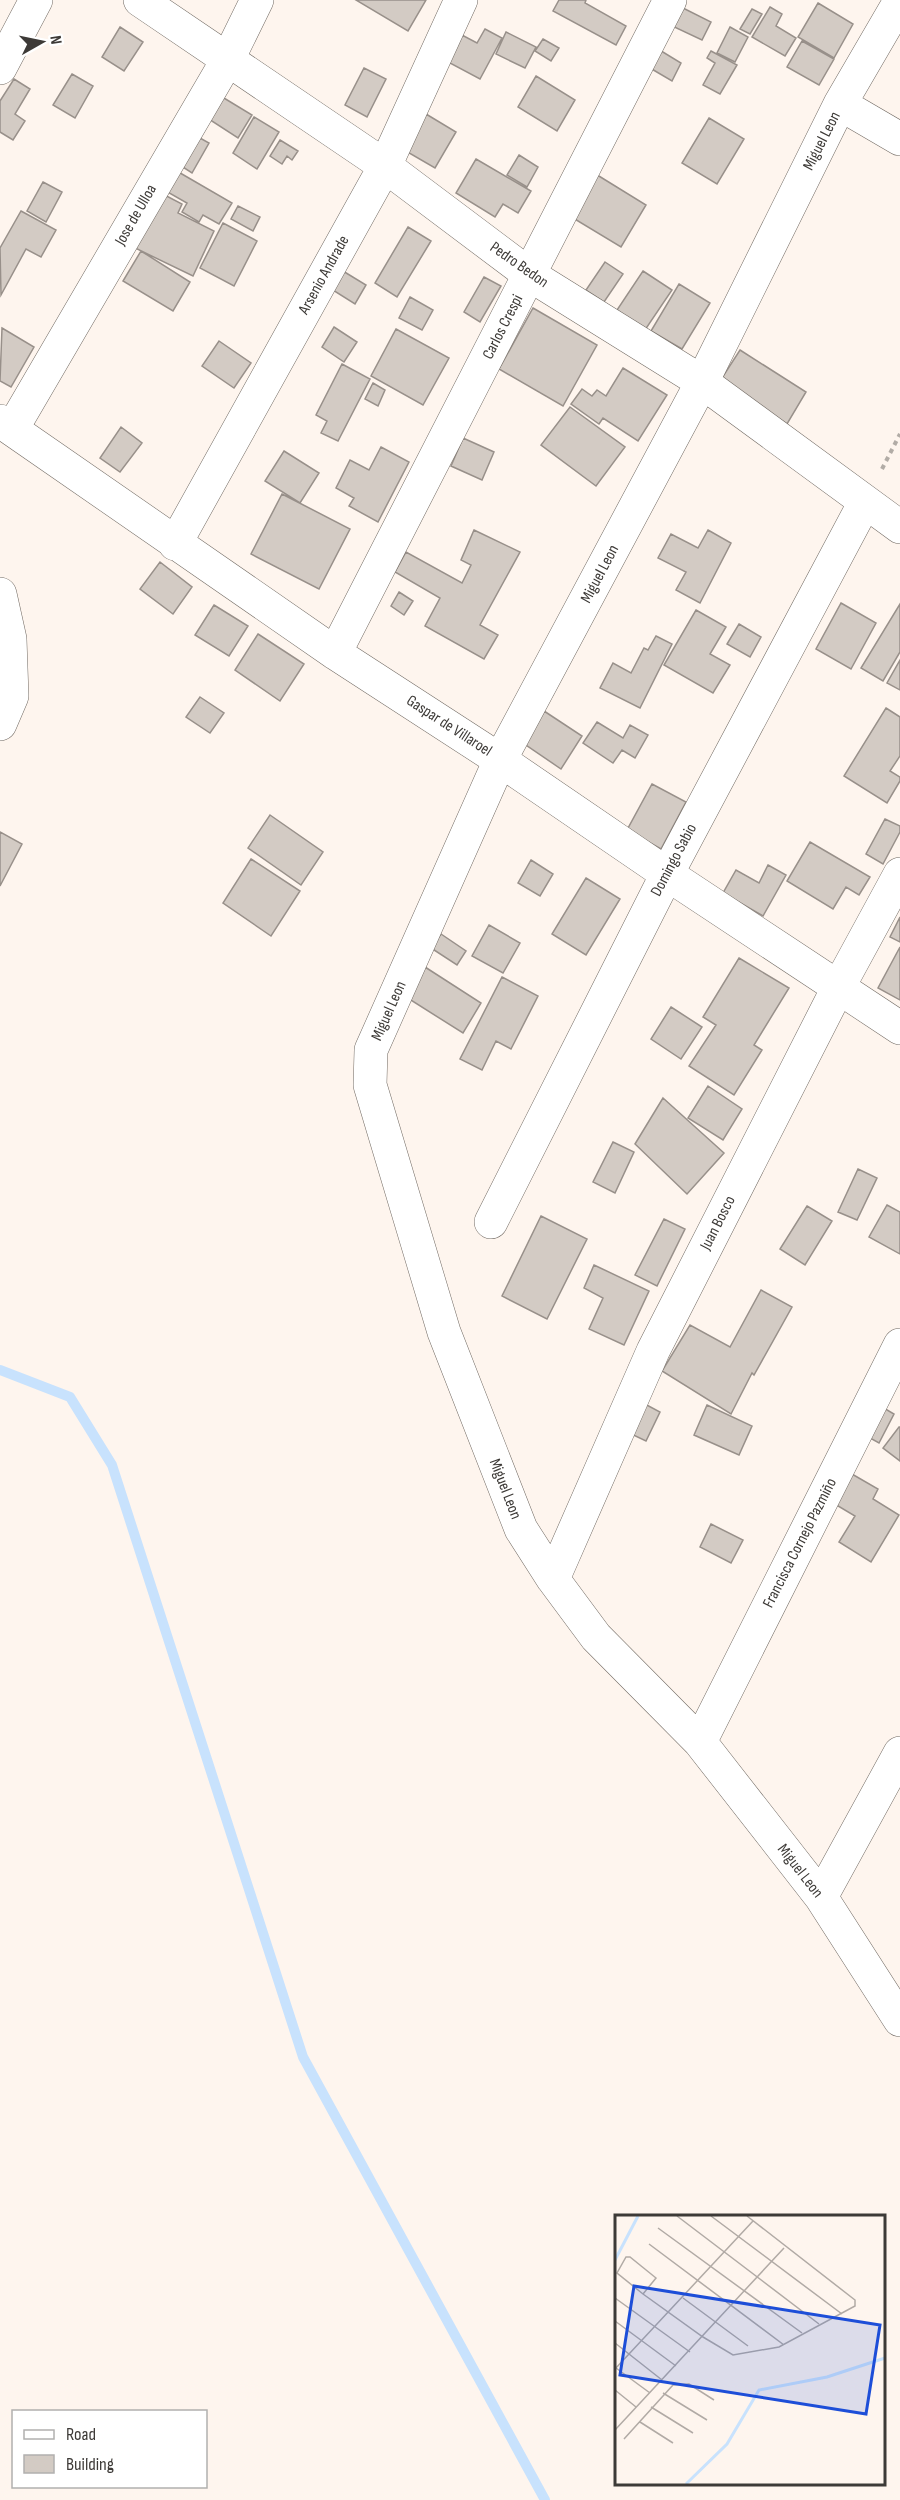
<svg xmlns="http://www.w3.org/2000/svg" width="900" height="2500" font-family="'Sofia Sans Condensed',sans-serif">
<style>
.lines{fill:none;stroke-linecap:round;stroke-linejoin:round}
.stream{stroke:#c8e2fd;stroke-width:10}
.building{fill:#d3cbc4;stroke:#98908a;stroke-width:1.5}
.minor-casing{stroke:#726b64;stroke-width:34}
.path{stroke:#b2aca6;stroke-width:4;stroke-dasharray:4.5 4.5;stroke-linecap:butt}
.minor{stroke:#fff;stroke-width:33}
.labels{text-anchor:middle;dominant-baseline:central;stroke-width:5;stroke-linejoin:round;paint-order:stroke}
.street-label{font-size:16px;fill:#3d3a37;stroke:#fff}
.inset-river{fill:none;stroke:#c8e2fd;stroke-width:3}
.inset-road{fill:none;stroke:#b1aaa5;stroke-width:1.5}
.view{fill:#1d4ed8;fill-opacity:0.15;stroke:#1d4ed8;stroke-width:3}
.inset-edge{fill:none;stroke:#3d3a37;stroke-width:3}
</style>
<rect width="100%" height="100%" fill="#fef5ee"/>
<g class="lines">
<path class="stream" d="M 0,1370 L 70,1397 L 112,1465 L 303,2057 L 545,2500"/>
</g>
<path class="building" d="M 356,0 L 426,0 L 408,31 Z
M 559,0 L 586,0 L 585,3 L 626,26 L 616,45 L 553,11 Z
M 818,3 L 853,24 L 834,58 L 798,37 Z
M 679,6 L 711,22 L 702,40 L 670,25 Z
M 770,7 L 782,14 L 776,26 L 796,38 L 785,56 L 752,37 Z
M 752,9 L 762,14 L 750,34 L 740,29 Z
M 120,27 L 143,42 L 124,71 L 102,57 Z
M 730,27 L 748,37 L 735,62 L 717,53 Z
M 485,29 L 502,38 L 480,79 L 448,62 L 462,35 L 477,43 Z
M 506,32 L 536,47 L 525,68 L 496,54 Z
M 543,39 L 559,48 L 551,61 L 535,51 Z
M 802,41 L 834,59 L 819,85 L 787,67 Z
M 653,46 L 681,63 L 672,81 L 650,68 Z
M 711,51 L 737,65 L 720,94 L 703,85 L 715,63 L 707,58 Z
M 364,68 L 386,79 L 367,117 L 345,105 Z
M 72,74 L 93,86 L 75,118 L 53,105 Z
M 536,76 L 575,100 L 557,131 L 518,107 Z
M 14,79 L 30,89 L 15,114 L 25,121 L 13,140 L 0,132 L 0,101 Z
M 214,92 L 252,115 L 238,138 L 201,114 Z
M 426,114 L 456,132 L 435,168 L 404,150 Z
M 254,117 L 279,132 L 257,169 L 233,153 Z
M 709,118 L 744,139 L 717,184 L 682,163 Z
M 191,133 L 209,143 L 192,173 L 175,162 Z
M 280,140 L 298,151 L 292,160 L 287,156 L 282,164 L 270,156 Z
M 519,155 L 538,167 L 527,187 L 507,175 Z
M 476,159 L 531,191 L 518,213 L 503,204 L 495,217 L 456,193 Z
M 175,170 L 232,203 L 219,224 L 203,215 L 199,222 L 182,212 L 187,203 L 164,190 Z
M 594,173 L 646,205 L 621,247 L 568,215 Z
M 43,182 L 62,192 L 46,222 L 27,211 Z
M 157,191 L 182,204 L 178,213 L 214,231 L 193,276 L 131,246 Z
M 238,206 L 260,217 L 253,231 L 231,219 Z
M 21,211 L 56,230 L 41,257 L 26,249 L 1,295 L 0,248 Z
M 223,223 L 257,241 L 234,286 L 200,268 Z
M 408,227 L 431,241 L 397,297 L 375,283 Z
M 141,251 L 190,282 L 173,311 L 123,281 Z
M 605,262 L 623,274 L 604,302 L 586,290 Z
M 338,268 L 366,285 L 355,304 L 328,287 Z
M 643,271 L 672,290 L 645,330 L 617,310 Z
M 484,277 L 501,286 L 480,322 L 464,312 Z
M 679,284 L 710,303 L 682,349 L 651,331 Z
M 410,297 L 433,310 L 422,330 L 399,318 Z
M 533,308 L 597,345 L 563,406 L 499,369 Z
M 334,327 L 357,342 L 344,362 L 322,347 Z
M 2,328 L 34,347 L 11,387 L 0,381 Z
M 396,329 L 449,358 L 423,405 L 371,376 Z
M 219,341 L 251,363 L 234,388 L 202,366 Z
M 740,350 L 806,392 L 787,424 L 720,381 Z
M 342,364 L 370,379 L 338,441 L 321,433 L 327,421 L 316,415 Z
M 623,368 L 667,395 L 638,441 L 603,418 L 599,424 L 571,404 L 582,389 L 592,396 L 597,390 L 606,396 Z
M 373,383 L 385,390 L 378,406 L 365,399 Z
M 570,407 L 625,447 L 596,486 L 541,445 Z
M 121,427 L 142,443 L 120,472 L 100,458 Z
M 463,438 L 494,452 L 482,480 L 451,466 Z
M 381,447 L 409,462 L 378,522 L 349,506 L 354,498 L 336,488 L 350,460 L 369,470 Z
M 284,451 L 319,473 L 300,503 L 265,481 Z
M 282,494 L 350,529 L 319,589 L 251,554 Z
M 474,530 L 520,552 L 480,625 L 498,635 L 484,659 L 425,626 L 440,598 L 395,572 L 406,552 L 462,583 L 471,565 L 461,560 Z
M 708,530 L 731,543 L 700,603 L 676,590 L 686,572 L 658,558 L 671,534 L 698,548 Z
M 160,562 L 192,587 L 173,614 L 140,589 Z
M 399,592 L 413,601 L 404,615 L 391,606 Z
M 841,603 L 876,623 L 851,669 L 816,649 Z
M 900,604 L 900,652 L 883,681 L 861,668 Z
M 214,605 L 248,626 L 229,656 L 195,635 Z
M 696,610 L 726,627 L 710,654 L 730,665 L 713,693 L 664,665 Z
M 739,624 L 761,637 L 750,657 L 727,644 Z
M 258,634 L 304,664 L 280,701 L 235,670 Z
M 656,636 L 672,644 L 640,708 L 600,688 L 613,663 L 631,673 L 644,648 L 648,650 Z
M 900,660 L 900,690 L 887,683 Z
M 200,697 L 224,713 L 210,733 L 186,717 Z
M 886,708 L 900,717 L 900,756 L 890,771 L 900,777 L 900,781 L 887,803 L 844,776 Z
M 544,711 L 582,736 L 561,769 L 523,743 Z
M 597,722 L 623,738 L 630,725 L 648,735 L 635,758 L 622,750 L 613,763 L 583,743 Z
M 652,784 L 686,802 L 661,849 L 627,830 Z
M 270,815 L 323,852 L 301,885 L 248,848 Z
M 885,819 L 900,826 L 900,832 L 883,864 L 866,854 Z
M 0,832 L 22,844 L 0,886 Z
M 810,842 L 870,877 L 859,895 L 846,887 L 833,909 L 787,881 Z
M 251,859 L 300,891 L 271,936 L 223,903 Z
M 531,860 L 553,874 L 540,896 L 518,883 Z
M 768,865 L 786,875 L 763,916 L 723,893 L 736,870 L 759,883 Z
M 586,878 L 620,899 L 586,955 L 552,934 Z
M 900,917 L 900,942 L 890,937 Z
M 489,925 L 520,943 L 503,973 L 472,956 Z
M 441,934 L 466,951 L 457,965 L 431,948 Z
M 900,947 L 900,1000 L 878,988 Z
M 739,958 L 789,988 L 754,1045 L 762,1050 L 734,1095 L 689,1066 L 716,1025 L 703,1017 Z
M 425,967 L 481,1003 L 463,1033 L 406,997 Z
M 502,977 L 538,996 L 511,1049 L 496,1041 L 482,1070 L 460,1059 Z
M 671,1007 L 702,1027 L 681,1059 L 651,1039 Z
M 708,1086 L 742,1109 L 723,1140 L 688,1118 Z
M 663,1098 L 724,1153 L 687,1194 L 635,1144 Z
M 613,1142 L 634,1152 L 615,1193 L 593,1182 Z
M 858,1169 L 877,1178 L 857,1220 L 838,1212 Z
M 887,1205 L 900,1212 L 900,1254 L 869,1237 Z
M 807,1206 L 832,1221 L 805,1265 L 780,1249 Z
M 541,1216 L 587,1239 L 547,1319 L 502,1296 Z
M 664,1219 L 685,1229 L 657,1286 L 635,1275 Z
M 594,1265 L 649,1291 L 624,1345 L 589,1329 L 603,1298 L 584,1288 Z
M 761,1290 L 792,1307 L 754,1375 L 752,1373 L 731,1414 L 662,1371 L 690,1325 L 730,1347 Z
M 643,1403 L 660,1412 L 646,1441 L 629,1433 Z
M 877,1404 L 894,1414 L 879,1443 L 861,1433 Z
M 707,1405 L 752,1426 L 739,1455 L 694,1435 Z
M 899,1427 L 900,1427 L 900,1461 L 883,1448 Z
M 845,1470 L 878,1489 L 873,1499 L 899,1515 L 871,1562 L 839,1542 L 855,1516 L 828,1500 Z
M 711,1524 L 743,1540 L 731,1563 L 700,1547 Z"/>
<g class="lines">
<g class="minor-casing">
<path id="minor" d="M 140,0 L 385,166 L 530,275 L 702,382 L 900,527
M 900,1 L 840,104 L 702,382 L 500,760 L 371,1050 L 370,1085 L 444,1332 L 521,1529 L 553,1579 L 596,1637 L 700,1742 L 821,1897 L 900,2020
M 0,68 L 36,0
M 840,104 L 900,139
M 0,421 L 335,653 L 500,760 L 667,874 L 900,1028
M 12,429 L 228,59 L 257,0
M 175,544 L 385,166 L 461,0
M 0,594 L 10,639 L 12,696 L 0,724
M 335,653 L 670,0
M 491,1222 L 667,874 L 865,502
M 553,1579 L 653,1351 L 838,988 L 900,874
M 700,1742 L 900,1345
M 821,1897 L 900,1753"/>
</g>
<path class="path" d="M 882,469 L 900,434"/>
<use href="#minor" class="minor"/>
</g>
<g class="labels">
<g class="street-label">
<text transform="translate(822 141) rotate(-63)">Miguel Leon</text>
<text transform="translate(136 215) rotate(-60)">Jose de Ulloa</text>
<text transform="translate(519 265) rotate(35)">Pedro Bedon</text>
<text transform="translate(324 275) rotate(-61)">Arsenio Andrade</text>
<text transform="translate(503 327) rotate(-63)">Carlos Crespi</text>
<text transform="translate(600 574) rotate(-62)">Miguel Leon</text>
<text transform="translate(449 726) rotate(33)">Gaspar de Villaroel</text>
<text transform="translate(674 860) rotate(-62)">Domingo Sabio</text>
<text transform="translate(389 1011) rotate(-66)">Miguel Leon</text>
<text transform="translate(718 1223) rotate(-63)">Juan Bosco</text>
<text transform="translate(505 1489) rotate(69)">Miguel Leon</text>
<text transform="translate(800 1543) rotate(-63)">Francisca Cornejo Pazmiño</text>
<text transform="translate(800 1871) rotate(52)">Miguel Leon</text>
</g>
</g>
<g transform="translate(615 2215)">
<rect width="270" height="270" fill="#fef5ee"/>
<path class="inset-river" d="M 0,45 L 23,1M 71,269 L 112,229 L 144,175 L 212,162 L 270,143"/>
<path class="inset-road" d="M 62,1 L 204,109M 96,1 L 227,99M 43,13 L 187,118M 34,29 L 169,130M 28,79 L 41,63 L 15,42 L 11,42 L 2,58 L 28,79 L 88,122 L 118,140 L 164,132 L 240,91 L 240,85 L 132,1M 0,83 L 75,137M 68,83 L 133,131M 0,106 L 61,151M 0,128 L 47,165M 1,153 L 35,178M 0,154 L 138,6M 0,175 L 21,192M 48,178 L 92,205M 36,192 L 78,218M 25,207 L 58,228M 0,215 L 169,33M 9,224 L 58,170 L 74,169 L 99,185"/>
<path class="view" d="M 19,71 L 265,110 L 251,199 L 5,160 Z"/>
<rect width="270" height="270" class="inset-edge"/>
</g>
<rect x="12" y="2410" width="195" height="78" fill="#ffffff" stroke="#b1b0af" stroke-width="1.5"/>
<rect x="24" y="2430" width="30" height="9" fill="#ffffff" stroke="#b1b0af" stroke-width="1.5"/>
<text x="66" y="2440" font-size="18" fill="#3d3a37">Road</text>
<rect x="24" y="2455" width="30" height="18" fill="#d3cbc4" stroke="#b1b0af" stroke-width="1.5"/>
<text x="66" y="2470" font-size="18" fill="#3d3a37">Building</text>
<g transform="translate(42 42) rotate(81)" stroke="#ffffff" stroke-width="4.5" paint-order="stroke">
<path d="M0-4.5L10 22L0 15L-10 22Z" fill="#3d3a37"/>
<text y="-9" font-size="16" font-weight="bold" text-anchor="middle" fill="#3d3a37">N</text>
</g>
</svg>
